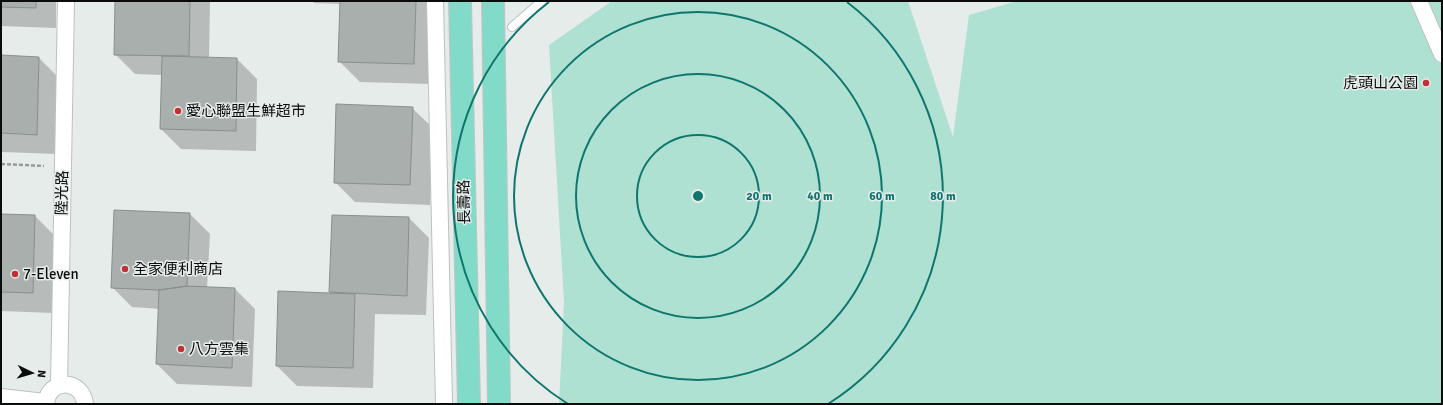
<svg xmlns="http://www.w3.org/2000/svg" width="1443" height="405" font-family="Signika,'Noto Sans TC',sans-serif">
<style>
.green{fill:#afe1d3}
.shadow{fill:#0003}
.building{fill:#a9afad;stroke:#898f8d}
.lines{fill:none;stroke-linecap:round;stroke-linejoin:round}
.service-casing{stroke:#bbc2bf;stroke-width:10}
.minor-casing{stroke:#bbc2bf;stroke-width:18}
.primary-casing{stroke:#c4c5c4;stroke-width:24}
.path{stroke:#979c9a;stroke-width:2.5;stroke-dasharray:4 2;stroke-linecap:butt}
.service{stroke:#fff;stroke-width:8}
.minor{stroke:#fff;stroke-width:16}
.primary{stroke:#82dbc9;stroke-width:22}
.ring{fill:none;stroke:#0f766e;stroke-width:2}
.poi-dot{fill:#c03133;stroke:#e5ecea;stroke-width:1.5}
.labels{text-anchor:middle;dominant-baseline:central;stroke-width:3;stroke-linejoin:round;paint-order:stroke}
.poi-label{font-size:15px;fill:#0a0c0b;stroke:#e5ecea;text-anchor:start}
.street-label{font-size:15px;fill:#0a0c0b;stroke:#e5ecea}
.centre{fill:#0f766e;stroke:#e5ecea;stroke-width:2}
.ring-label{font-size:12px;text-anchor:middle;font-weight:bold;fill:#0f766e;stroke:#e5ecea;stroke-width:3;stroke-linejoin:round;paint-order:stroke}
</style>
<rect width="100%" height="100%" fill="#e5ecea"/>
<path class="green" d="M 612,1 L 908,1 L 953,137 L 969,15 L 1017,1 L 1442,1 L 1442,404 L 559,404 L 564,303 L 549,45 Z"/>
<path class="shadow" d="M 1,1 L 56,1 L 56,28 L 1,26 Z
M 116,1 L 210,1 L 209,58 L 237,59 L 257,79 L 256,151 L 181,149 L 161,129 L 162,75 L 135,74 L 115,54 Z
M 312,1 L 429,1 L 434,84 L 360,82 L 340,62 L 341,4 L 314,3 Z
M 1,56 L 39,58 L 59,78 L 57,154 L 1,152 Z
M 412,108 L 433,128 L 430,205 L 355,202 L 335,182 Z
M 190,214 L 210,234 L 207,288 L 235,289 L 255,309 L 252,387 L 177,384 L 157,364 L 160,309 L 132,307 L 112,287 Z
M 1,215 L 35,216 L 55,236 L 53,313 L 1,311 Z
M 333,216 L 409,218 L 429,238 L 426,315 L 375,314 L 373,388 L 297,386 L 277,366 L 330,293 Z"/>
<path class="building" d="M 1,1 L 36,1 L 36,8 L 1,7 Z
M 115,1 L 190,1 L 189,56 L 114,55 Z
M 340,1 L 416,1 L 414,64 L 338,62 Z
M 1,55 L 39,57 L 37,135 L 1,133 Z
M 162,56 L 237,58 L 236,131 L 160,129 Z
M 336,104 L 413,107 L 410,185 L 334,183 Z
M 114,210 L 190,213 L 187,286 L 159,290 L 111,288 Z
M 1,214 L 35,215 L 33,293 L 1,292 Z
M 332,215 L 409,217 L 407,296 L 329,292 Z
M 187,286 L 235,288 L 232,368 L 156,364 L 159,290 Z
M 278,291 L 355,294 L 353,368 L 276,366 Z"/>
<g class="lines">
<g class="service-casing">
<path id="service" d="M 512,27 L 542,1"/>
</g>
<g class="minor-casing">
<path id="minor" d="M 435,1 L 444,404
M 1419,1 L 1442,54
M 59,385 L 66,1
M 1,397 L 45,402
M 46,404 C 48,378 82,378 85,404"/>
</g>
<g class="primary-casing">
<path id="primary" d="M 460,1 L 469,404
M 493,1 L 499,404"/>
</g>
<path class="path" d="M 1,164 L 44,166"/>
<use href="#service" class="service"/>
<use href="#minor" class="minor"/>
<use href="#primary" class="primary"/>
</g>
<g class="ring">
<circle cx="698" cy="196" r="61"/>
<circle cx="698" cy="196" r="122"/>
<circle cx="698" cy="196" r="184"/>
<path d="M568 404A245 245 0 0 1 549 2M847 2A245 245 0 0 1 828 404"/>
</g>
<g class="poi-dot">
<circle cx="1426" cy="83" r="4"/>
<circle cx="178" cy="111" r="4"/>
<circle cx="125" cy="269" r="4"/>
<circle cx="15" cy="274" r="4"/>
<circle cx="181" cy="349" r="4"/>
</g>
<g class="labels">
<g class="poi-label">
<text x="1418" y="83" text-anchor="end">虎頭山公園</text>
<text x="186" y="111">愛心聯盟生鮮超市</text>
<text x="133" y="269">全家便利商店</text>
<text x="23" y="274">7-Eleven</text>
<text x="189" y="349">八方雲集</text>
</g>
<g class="street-label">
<text transform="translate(62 193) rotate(-89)">陸光路</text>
<text transform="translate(464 202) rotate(-91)">長壽路</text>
</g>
</g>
<circle cx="698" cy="196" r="6" class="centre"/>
<g class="ring-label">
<text x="759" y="200">20 m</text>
<text x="820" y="200">40 m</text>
<text x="882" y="200">60 m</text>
<text x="943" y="200">80 m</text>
</g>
<rect width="1443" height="405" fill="none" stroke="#0a0c0b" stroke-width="4"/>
<g transform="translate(32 373) rotate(95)" stroke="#e5ecea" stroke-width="3" paint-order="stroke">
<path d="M0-3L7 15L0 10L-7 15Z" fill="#0a0c0b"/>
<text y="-6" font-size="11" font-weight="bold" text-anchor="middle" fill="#0a0c0b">N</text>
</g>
</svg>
